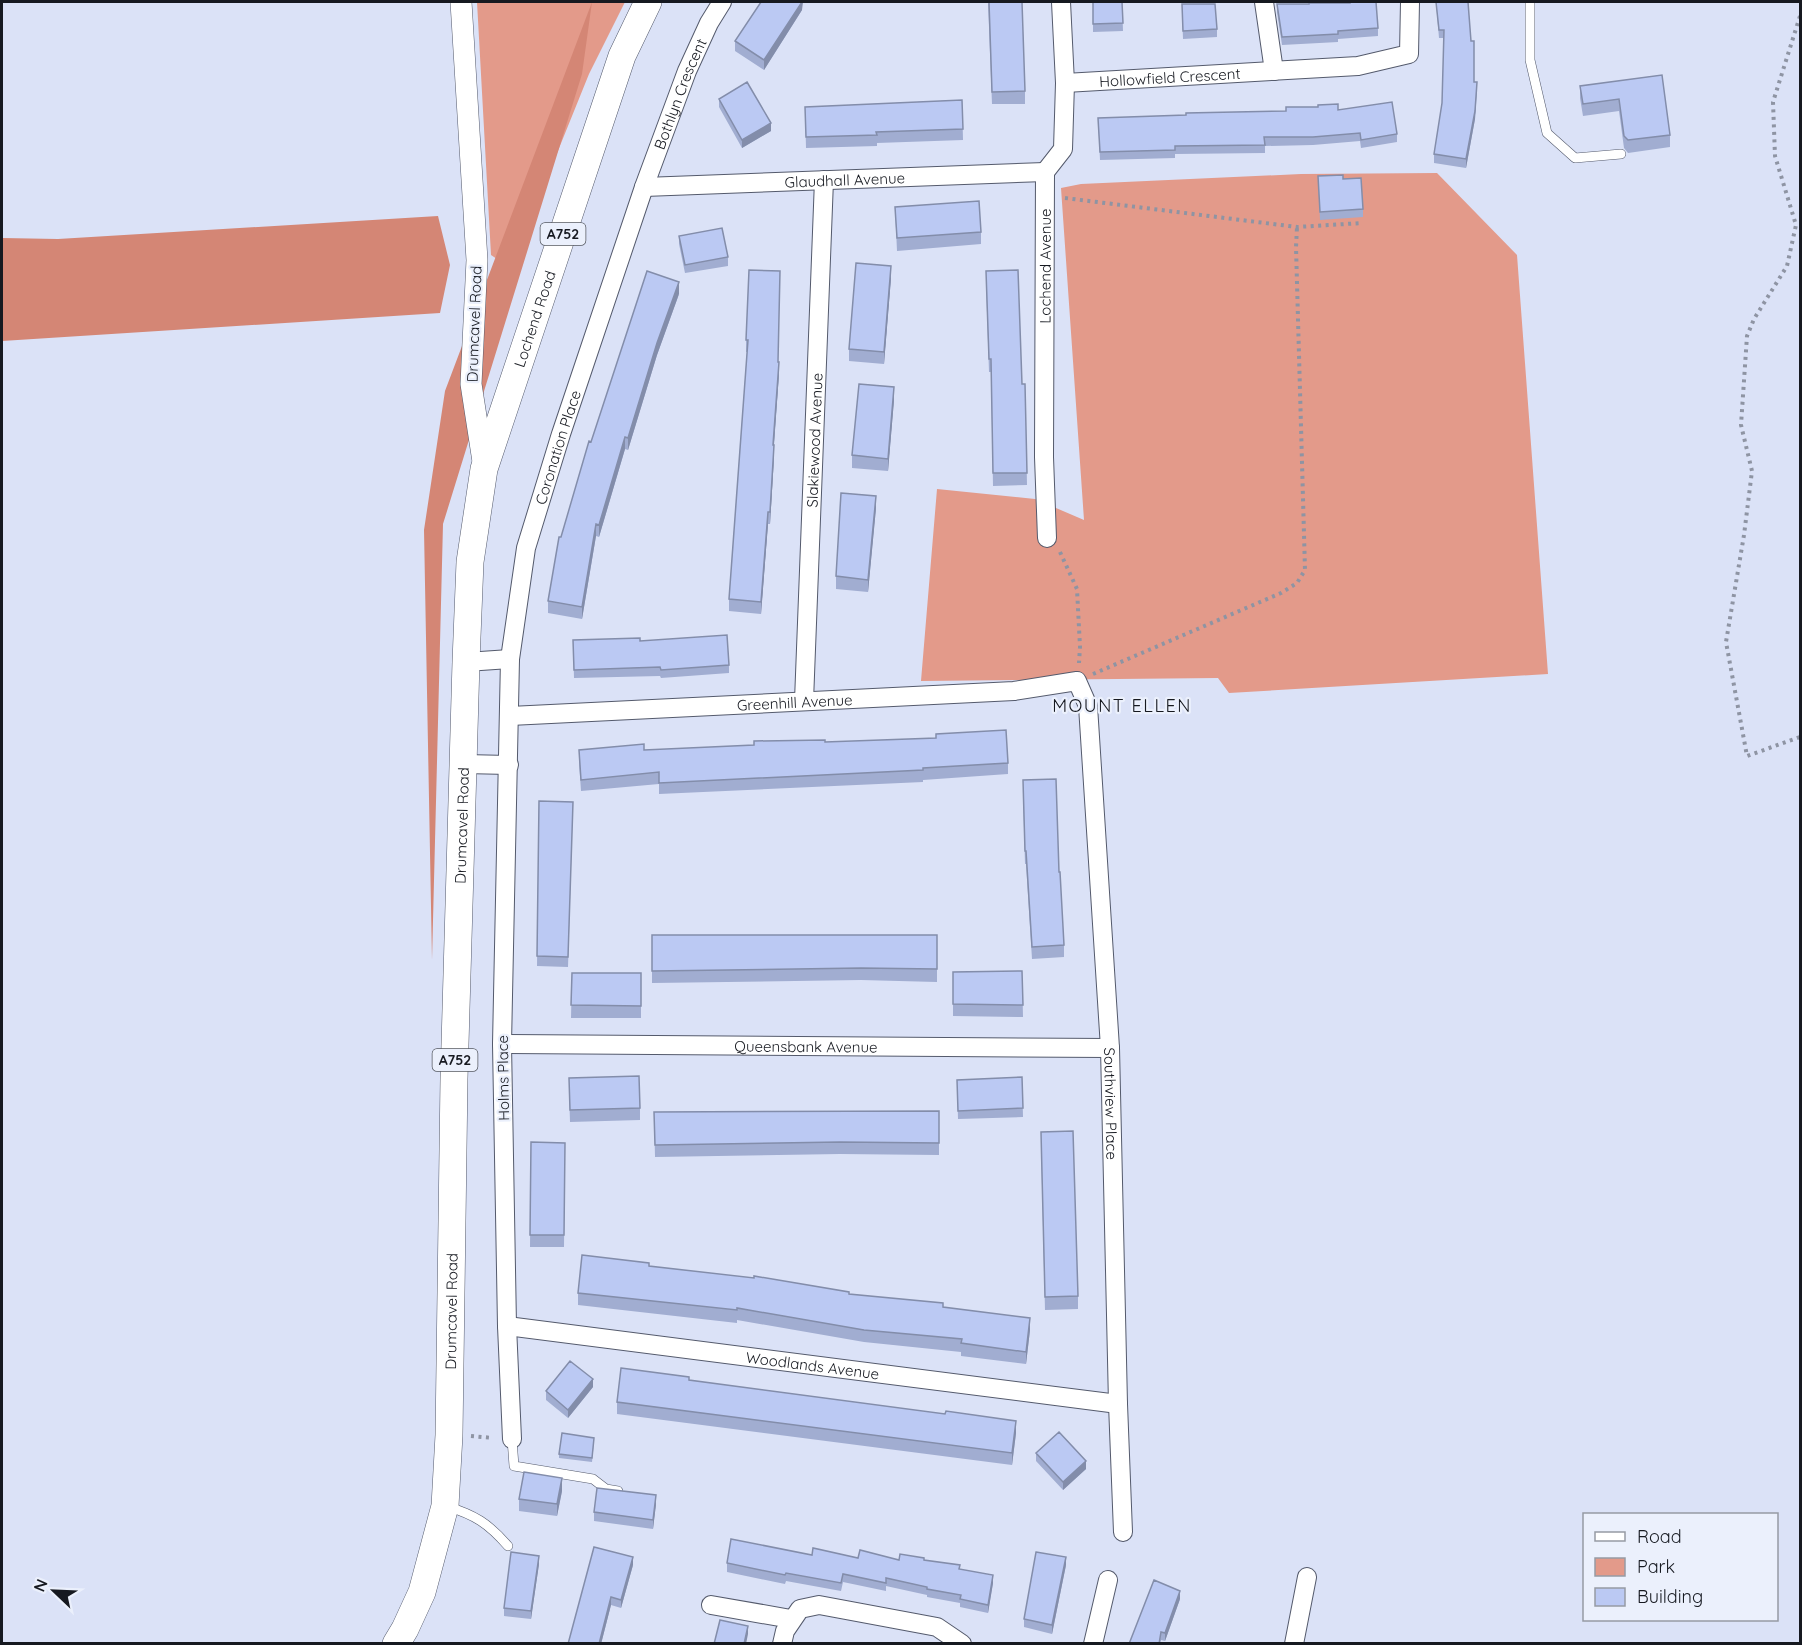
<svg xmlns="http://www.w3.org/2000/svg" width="1802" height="1645" font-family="Quicksand,sans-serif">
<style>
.green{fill:#e39a8a}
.forest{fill:#d48675}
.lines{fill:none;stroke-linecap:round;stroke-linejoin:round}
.service-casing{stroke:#545a6c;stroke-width:10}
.minor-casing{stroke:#545a6c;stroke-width:20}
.tertiary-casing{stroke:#545a6c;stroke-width:22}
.primary-casing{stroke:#545a6c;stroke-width:28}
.path{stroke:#8e94a3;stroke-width:4;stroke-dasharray:3 4.5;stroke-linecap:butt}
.service{stroke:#fff;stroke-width:9}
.minor{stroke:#fff;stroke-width:18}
.tertiary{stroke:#fff;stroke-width:21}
.primary{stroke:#fff;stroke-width:27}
.wall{fill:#a1add1}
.shaded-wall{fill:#838daa}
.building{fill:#bbc9f3;stroke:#838daa;stroke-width:1.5}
.labels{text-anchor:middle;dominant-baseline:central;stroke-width:4.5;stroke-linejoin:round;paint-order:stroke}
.shield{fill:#ebf0fc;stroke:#565a62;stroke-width:1.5}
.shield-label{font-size:14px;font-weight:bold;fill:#161920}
.street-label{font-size:15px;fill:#161920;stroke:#ebf0fc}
.quarter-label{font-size:18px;letter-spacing:1.5px;fill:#161920;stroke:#ebf0fc}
</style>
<rect width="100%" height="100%" fill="#dbe2f7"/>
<path class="green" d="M 477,2 L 625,2 L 589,74 L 549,173 L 500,261 L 491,255 Z
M 1437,173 L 1517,255 L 1548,674 L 1229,693 L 1218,678 L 921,681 L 937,489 L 1035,499 L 1084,520 L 1061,188 L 1081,184 L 1301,174 Z"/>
<path class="forest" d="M 592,2 L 582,74 L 443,524 L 432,960 L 424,530 L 445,391 Z
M 438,216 L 450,265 L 440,313 L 2,341 L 2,238 L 58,239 Z"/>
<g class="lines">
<g class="service-casing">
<path id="service" d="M 1530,2 L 1530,60 L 1547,133 L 1575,158 L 1621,154
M 512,1439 L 514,1466 L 593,1479 L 606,1489 L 618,1491
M 446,1506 C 475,1515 488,1523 508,1546"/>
</g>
<g class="minor-casing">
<g id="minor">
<path d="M 1264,2 L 1274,71"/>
<path id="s1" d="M 1065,83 L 1358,66 L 1409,54 L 1410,2"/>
<path id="s2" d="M 644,187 L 1045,172"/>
<path id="s3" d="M 1047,538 L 1044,457 L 1045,172 L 1063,149 L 1065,83 L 1061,2"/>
<path d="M 466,662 L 510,659"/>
<path id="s4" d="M 804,701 L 824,180"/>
<path id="s5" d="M 510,716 L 1014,691 L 1077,681 L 1088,706 L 1110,1048 L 1118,1404 L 1123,1532"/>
<path d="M 464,764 L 509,765"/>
<path id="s6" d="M 502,1044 L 1110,1048"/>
<path id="s7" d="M 507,1326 L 1118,1404"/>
<path id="s8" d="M 512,1439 L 507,1326 L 502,1044 L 510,659 L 526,548 L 561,434 L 644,187 L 687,71 L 709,23 L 722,2"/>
<path d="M 711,1605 L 791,1619"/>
<path d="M 782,1644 L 785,1631 L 800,1609 L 819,1605 L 937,1627 L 962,1644"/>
<path d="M 1093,1644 L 1108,1580"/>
<path d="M 1294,1644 L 1307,1577"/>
</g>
</g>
<g class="tertiary-casing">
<path id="tertiary" d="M 461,2 L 477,260 L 471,384 L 484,468"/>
</g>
<g class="primary-casing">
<g id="primary">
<path id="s9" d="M 396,1644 L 405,1629 L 422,1592 L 445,1506 L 449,1435 L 454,1079 L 466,662 L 470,562 L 484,469 L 622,56 L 648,2"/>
</g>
</g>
<path class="path" d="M 1800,16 L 1773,102 L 1775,156 L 1796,225 L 1787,266 L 1754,319 L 1747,336 L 1741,425 L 1752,471 L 1744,535 L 1726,642 L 1747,756 L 1800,737
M 1065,198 L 1297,227 L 1362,223
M 1060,552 L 1077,589 L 1080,647 L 1079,663
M 1093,674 L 1281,593 L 1297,583 L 1305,570 L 1296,247 L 1297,227
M 471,1436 L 493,1438"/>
<use href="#service" class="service"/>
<use href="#minor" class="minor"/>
<use href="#tertiary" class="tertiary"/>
<use href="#primary" class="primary"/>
</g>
<path class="wall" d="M 802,2 L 802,10 L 764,70 L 735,51 L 735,41 Z
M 988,2 L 1025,91 L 1025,104 L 992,104 Z
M 1093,2 L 1122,2 L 1123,31 L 1093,32 Z
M 1436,2 L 1468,2 L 1474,82 L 1477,90 L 1475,119 L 1466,168 L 1434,163 L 1434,154 L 1442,103 L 1444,38 L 1439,38 Z
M 1350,3 L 1378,28 L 1378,36 L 1338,39 L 1338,42 L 1282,45 L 1277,12 L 1277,4 L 1309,4 Z
M 1182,12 L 1217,29 L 1217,37 L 1183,39 Z
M 1662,75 L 1670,135 L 1670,147 L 1628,153 L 1624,148 L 1619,111 L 1583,116 L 1580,98 L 1580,86 Z
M 719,99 L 771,131 L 742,148 L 719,107 Z
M 962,100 L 963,140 L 877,143 L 877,146 L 806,148 L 805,107 Z
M 1338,110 L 1397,134 L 1397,142 L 1361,148 L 1360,141 L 1313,145 L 1265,146 L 1265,153 L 1175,154 L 1175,158 L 1100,160 L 1098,118 Z
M 1318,176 L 1343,179 L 1363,209 L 1363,217 L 1320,220 Z
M 895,207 L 981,232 L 981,244 L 897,251 Z
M 679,236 L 728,257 L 728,266 L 685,273 L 679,244 Z
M 749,270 L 778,362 L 779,374 L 774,445 L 774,457 L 770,524 L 768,524 L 761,614 L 729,611 L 729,599 L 747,352 L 746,352 L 746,340 Z
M 891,278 L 884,364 L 849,361 L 849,349 Z
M 986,283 L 1022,384 L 1025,384 L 1027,485 L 993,486 L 991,372 L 989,372 Z
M 679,294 L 657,355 L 628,450 L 625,449 L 599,537 L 596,536 L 582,619 L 548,613 L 548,601 L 561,537 L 591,442 Z
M 894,400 L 888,471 L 852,468 L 852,455 Z
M 876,508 L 868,592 L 836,589 L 836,576 Z
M 573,640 L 640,641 L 729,665 L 729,673 L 661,678 L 660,676 L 574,678 Z
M 825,742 L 1008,763 L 1008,774 L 923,780 L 923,782 L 659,794 L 659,784 L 581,791 L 579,762 L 579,750 L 644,750 Z
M 1023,792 L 1064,945 L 1064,957 L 1032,959 L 1026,864 L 1025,864 Z
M 539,801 L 573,802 L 568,967 L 537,966 Z
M 652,935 L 937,935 L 937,982 L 861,980 L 652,983 Z
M 1022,971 L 1023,1017 L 953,1016 L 953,972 Z
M 572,973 L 641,973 L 641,1018 L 571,1018 Z
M 1022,1077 L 1023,1117 L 958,1119 L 957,1080 Z
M 569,1090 L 640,1108 L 640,1120 L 570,1122 Z
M 939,1111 L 939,1155 L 840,1154 L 655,1157 L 654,1112 Z
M 531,1142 L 565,1143 L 564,1247 L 530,1247 Z
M 1041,1144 L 1078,1296 L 1078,1309 L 1045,1310 Z
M 649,1266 L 943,1307 L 1030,1330 L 1026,1364 L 961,1356 L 961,1352 L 864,1342 L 737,1320 L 737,1323 L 578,1305 L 578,1293 Z
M 689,1380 L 1016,1433 L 1012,1465 L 617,1414 L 617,1402 Z
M 593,1387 L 568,1418 L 546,1400 L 546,1391 Z
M 594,1442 L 592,1462 L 559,1458 L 559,1454 Z
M 1036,1453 L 1086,1469 L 1063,1490 L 1036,1461 Z
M 562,1491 L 557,1516 L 519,1511 L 519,1499 Z
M 656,1504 L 653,1529 L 594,1521 L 594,1512 Z
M 812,1555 L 858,1558 L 924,1560 L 960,1569 L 993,1583 L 988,1613 L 960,1607 L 960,1603 L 927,1597 L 927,1595 L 886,1586 L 886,1591 L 843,1582 L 841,1591 L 786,1581 L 785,1584 L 727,1572 L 727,1563 Z
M 539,1564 L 531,1619 L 504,1616 L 504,1608 Z
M 633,1565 L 621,1608 L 611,1605 L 601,1644 L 568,1644 Z
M 1066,1565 L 1052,1634 L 1024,1627 L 1024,1619 Z
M 1180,1599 L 1165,1641 L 1161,1640 L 1160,1644 L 1129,1644 Z"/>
<path class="shaded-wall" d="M 797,2 L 803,2 L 802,10 L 764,70 L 764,60 Z
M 1477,82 L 1475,119 L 1466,168 L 1466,159 Z
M 771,123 L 771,131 L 742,148 L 742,140 Z
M 891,266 L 891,278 L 884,364 L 884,352 Z
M 679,282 L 679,294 L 657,355 L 628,450 L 628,438 L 657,343 Z
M 779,362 L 779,374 L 773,457 L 773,445 Z
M 894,387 L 894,400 L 888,471 L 888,459 Z
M 625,437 L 625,449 L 599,537 L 599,525 Z
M 774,445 L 774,457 L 770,524 L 770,512 Z
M 876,496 L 876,508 L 868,592 L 868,580 Z
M 768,512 L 768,524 L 761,614 L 761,602 Z
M 596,524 L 596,536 L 582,619 L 582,607 Z
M 1030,1318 L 1030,1330 L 1026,1364 L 1026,1352 Z
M 593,1379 L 593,1387 L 568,1418 L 568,1410 Z
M 1016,1421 L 1016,1433 L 1012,1465 L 1012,1453 Z
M 1086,1461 L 1086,1469 L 1063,1490 L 1063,1482 Z
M 562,1478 L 562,1491 L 557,1516 L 557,1504 Z
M 656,1495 L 656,1504 L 653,1529 L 653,1520 Z
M 539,1556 L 539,1564 L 531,1619 L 531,1611 Z
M 633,1557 L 633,1565 L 621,1608 L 621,1600 Z
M 1066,1557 L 1066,1565 L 1052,1634 L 1052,1625 Z
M 993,1575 L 993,1583 L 988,1613 L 988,1605 Z
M 1180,1591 L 1180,1599 L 1165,1641 L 1165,1633 Z
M 611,1597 L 611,1605 L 601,1644 L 599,1644 Z
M 748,1626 L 748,1634 L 746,1644 L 744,1644 Z"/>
<path class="building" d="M 761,2 L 802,2 L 764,60 L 735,41 Z
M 989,2 L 1022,2 L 1025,91 L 992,92 Z
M 1093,2 L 1122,2 L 1123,23 L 1093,24 Z
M 1350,2 L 1376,2 L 1378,28 L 1338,31 L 1338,34 L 1282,37 L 1277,4 L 1309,4 L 1309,3 L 1350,3 Z
M 1436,2 L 1468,2 L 1471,41 L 1474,41 L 1474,82 L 1477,82 L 1475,111 L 1466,159 L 1434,154 L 1442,103 L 1444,30 L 1439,30 Z
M 1182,4 L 1215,4 L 1217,29 L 1183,31 Z
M 1662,75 L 1670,135 L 1628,140 L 1624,136 L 1619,99 L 1583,104 L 1580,86 Z
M 747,82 L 771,123 L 742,140 L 719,99 Z
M 962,100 L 963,129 L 876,132 L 877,135 L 806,137 L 805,107 Z
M 1392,102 L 1397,134 L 1361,140 L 1360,133 L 1313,137 L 1264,137 L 1265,145 L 1175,146 L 1175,150 L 1100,152 L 1098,118 L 1186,115 L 1186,113 L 1286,111 L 1286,107 L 1318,107 L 1318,105 L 1338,104 L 1338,110 Z
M 1343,175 L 1343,179 L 1361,178 L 1363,209 L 1320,212 L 1318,176 Z
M 979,201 L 981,232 L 897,238 L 895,207 Z
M 722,228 L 728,257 L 685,265 L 679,236 Z
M 856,263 L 891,266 L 884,352 L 849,349 Z
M 749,270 L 780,271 L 778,362 L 779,362 L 773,445 L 774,445 L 770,512 L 768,512 L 761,602 L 729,599 L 748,340 L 746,340 Z
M 1018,270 L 1022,384 L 1025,384 L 1027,473 L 993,473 L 991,359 L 989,359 L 986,271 Z
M 647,271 L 679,282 L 657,343 L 628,438 L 625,437 L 599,525 L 596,524 L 582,607 L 548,601 L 559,537 L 561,537 L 589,441 L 591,442 Z
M 859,384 L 894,387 L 888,459 L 852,455 Z
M 841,493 L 876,496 L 868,580 L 836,576 Z
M 727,635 L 729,665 L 661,670 L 660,667 L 574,670 L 573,640 L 640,638 L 640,641 Z
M 1006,730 L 1008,763 L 923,768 L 923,770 L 659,783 L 659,772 L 581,780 L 579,750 L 644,744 L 644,750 L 754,745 L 754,741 L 825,740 L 825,742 L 936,738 L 936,734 Z
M 1056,779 L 1059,872 L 1060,872 L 1064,945 L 1032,947 L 1026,851 L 1025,851 L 1023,780 Z
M 539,801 L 573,802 L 568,957 L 537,956 Z
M 652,935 L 937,935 L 937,969 L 861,968 L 652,971 Z
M 1022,971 L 1023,1005 L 953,1004 L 953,972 Z
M 572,973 L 641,973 L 641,1006 L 571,1005 Z
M 639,1076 L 640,1108 L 570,1110 L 569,1078 Z
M 1022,1077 L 1023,1108 L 958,1111 L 957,1080 Z
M 939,1111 L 939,1143 L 840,1142 L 655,1145 L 654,1112 Z
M 1073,1131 L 1078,1296 L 1045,1297 L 1041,1132 Z
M 531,1142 L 565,1143 L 564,1235 L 530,1235 Z
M 582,1255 L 649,1263 L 649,1266 L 754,1278 L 754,1276 L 849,1292 L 849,1294 L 943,1303 L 943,1307 L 1030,1318 L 1026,1352 L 961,1343 L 962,1339 L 864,1330 L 737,1308 L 737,1310 L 578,1293 Z
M 570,1361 L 593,1379 L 568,1410 L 546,1391 Z
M 621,1368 L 689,1377 L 689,1380 L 945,1414 L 946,1411 L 1016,1421 L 1012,1453 L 617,1402 Z
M 1059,1432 L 1086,1461 L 1063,1482 L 1036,1453 Z
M 562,1433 L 594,1438 L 592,1458 L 559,1454 Z
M 524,1472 L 562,1478 L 557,1504 L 519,1499 Z
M 597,1488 L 656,1495 L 653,1520 L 594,1512 Z
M 731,1539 L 812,1555 L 813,1548 L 858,1558 L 860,1550 L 899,1560 L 900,1554 L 924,1558 L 924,1560 L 960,1565 L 959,1569 L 993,1575 L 988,1605 L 960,1599 L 961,1595 L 927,1589 L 927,1587 L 886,1578 L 886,1583 L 843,1574 L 841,1583 L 786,1573 L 785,1575 L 727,1563 Z
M 594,1547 L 633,1557 L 621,1600 L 611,1597 L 599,1644 L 568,1644 Z
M 511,1552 L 539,1556 L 531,1611 L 504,1608 Z
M 1036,1552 L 1066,1557 L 1052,1625 L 1024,1619 Z
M 1154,1580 L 1180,1591 L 1165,1633 L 1161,1632 L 1159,1644 L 1129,1644 Z
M 720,1620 L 748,1626 L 744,1644 L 714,1644 Z"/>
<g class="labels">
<g class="shield">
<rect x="540.5" y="223" width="45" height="22" rx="4.5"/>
<rect x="432.5" y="1049" width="45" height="22" rx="4.5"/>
</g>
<g class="shield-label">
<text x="563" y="234">A752</text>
<text x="455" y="1060">A752</text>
</g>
<g class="street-label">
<text stroke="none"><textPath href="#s1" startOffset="105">Hollowfield Crescent</textPath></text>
<text stroke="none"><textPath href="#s8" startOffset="1372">Bothlyn Crescent</textPath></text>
<text stroke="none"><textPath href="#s2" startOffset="201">Glaudhall Avenue</textPath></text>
<text stroke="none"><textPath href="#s3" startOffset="272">Lochend Avenue</textPath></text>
<text stroke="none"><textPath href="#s9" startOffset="1344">Lochend Road</textPath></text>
<text transform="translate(474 324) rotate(-88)">Drumcavel Road</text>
<text stroke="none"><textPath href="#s4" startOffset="261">Slakiewood Avenue</textPath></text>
<text stroke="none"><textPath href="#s8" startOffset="998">Coronation Place</textPath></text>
<text stroke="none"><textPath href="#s5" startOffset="285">Greenhill Avenue</textPath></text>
<text stroke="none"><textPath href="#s9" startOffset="828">Drumcavel Road</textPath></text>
<text stroke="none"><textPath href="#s6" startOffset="304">Queensbank Avenue</textPath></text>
<text transform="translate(503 1078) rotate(-91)">Holms Place</text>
<text stroke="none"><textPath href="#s5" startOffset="994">Southview Place</textPath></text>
<text stroke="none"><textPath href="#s9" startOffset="342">Drumcavel Road</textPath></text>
<text stroke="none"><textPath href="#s7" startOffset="308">Woodlands Avenue</textPath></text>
</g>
<g class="quarter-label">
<text x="1122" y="705">MOUNT ELLEN</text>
</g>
</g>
<rect width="1802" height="1645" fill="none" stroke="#161920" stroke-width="6"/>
<rect x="1583" y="1513" width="195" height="108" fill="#ebf0fc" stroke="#969aa4" stroke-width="1.5"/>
<rect x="1595" y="1532" width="30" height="9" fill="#ffffff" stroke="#969aa4" stroke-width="1.5"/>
<text x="1637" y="1543" font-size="18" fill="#161920">Road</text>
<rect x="1595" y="1558" width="30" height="18" fill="#e39a8a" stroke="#969aa4" stroke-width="1.5"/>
<text x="1637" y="1573" font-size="18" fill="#161920">Park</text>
<rect x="1595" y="1588" width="30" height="18" fill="#bbc9f3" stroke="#969aa4" stroke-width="1.5"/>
<text x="1637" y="1603" font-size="18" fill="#161920">Building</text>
<g transform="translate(54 1591) rotate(293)" stroke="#ebf0fc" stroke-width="4.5" paint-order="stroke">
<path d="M0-4.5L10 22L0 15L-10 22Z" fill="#161920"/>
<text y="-9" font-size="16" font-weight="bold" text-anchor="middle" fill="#161920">N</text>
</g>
</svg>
